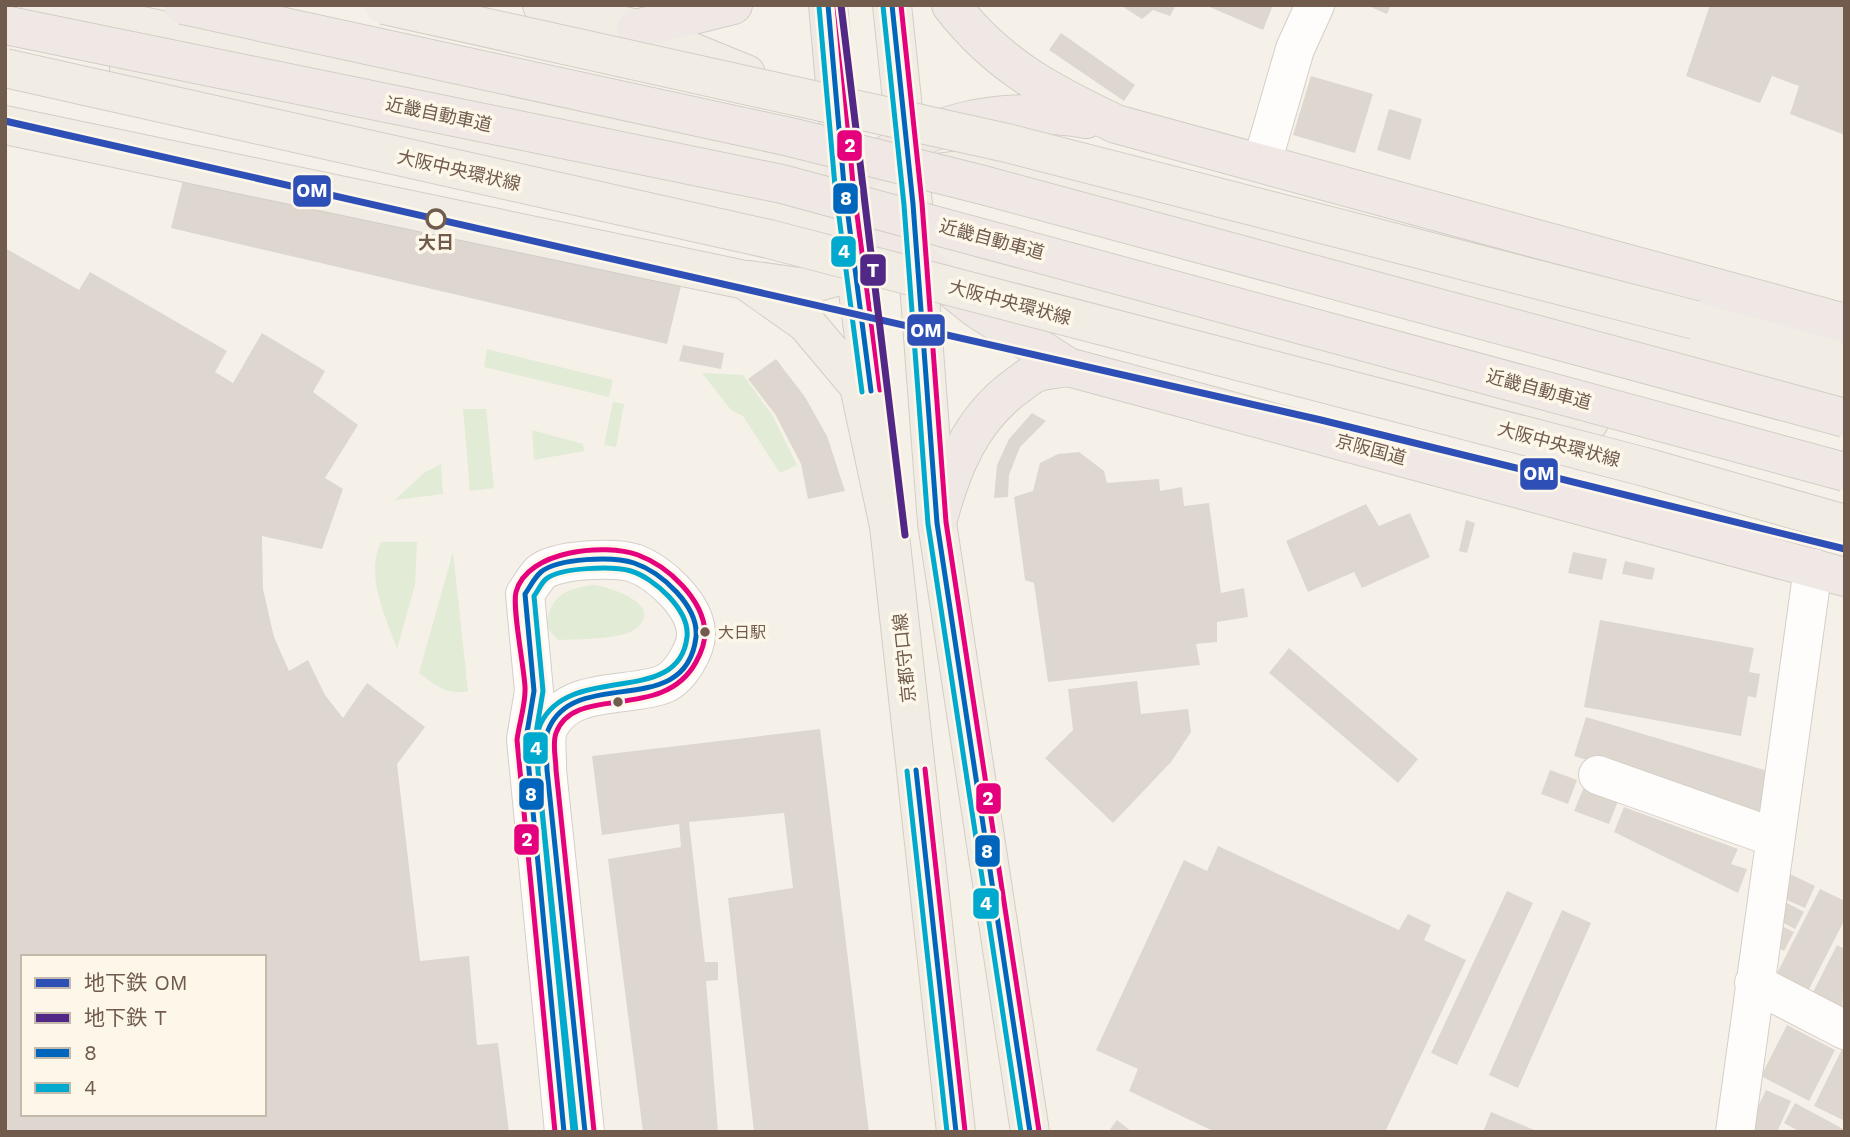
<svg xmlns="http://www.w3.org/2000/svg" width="1850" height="1137" font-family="'Work Sans','Noto Sans JP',sans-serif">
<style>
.green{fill:#e1ebd5}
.building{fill:#ded7cf;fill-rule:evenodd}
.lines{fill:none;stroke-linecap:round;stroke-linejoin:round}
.minor-casing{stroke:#d4cec7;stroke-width:40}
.major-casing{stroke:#d3cdc6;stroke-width:40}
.highway-casing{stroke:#d3cdc6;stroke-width:40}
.minor{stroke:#fefdfc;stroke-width:38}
.major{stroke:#f1ede5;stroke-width:38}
.highway{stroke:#f0e8e4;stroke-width:38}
.major-bridge-casing{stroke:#d3cdc6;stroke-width:40;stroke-linecap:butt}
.highway-bridge-casing{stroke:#d3cdc6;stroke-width:40;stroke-linecap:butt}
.major-bridge{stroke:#f1ede5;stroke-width:38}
.highway-bridge{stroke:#f0e8e4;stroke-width:38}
.bus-1-casing{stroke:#fdf7ea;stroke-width:10}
.bus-2-casing{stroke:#fdf7ea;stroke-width:10}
.bus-3-casing{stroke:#fdf7ea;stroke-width:10}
.bus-1{stroke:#0065bd;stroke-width:5}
.bus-2{stroke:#00a9ce;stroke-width:5}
.bus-3{stroke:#e5007d;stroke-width:5}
.metro-1-casing{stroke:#fdf7ea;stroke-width:12}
.metro-2-casing{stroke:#fdf7ea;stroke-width:12}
.metro-1{stroke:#2e4fb5;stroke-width:7}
.metro-2{stroke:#522886;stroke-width:7}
.stop-dot{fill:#fdf7ea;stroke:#705b4c;stroke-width:3.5}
.bus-dot{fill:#705b4c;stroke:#fdf7ea;stroke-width:2.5}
.labels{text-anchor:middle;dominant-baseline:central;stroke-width:7;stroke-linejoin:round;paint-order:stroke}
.bus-label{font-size:16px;fill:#705b4c;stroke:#fdf7ea;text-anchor:start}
.street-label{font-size:18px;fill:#705b4c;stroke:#fdf7ea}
.stop-label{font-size:18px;font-weight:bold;fill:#705b4c;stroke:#fdf7ea}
.line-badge{stroke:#fdf7ea;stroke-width:2.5}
.badge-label{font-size:19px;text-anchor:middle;font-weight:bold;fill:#fff}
</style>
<rect width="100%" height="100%" fill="#f5f1e9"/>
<path class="green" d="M 487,349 L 613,380 L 609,397 L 484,367 Z
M 702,373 L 743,375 L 772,415 L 797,465 L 780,473 L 743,416 L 731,410 Z
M 613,402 L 624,404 L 616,447 L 604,445 Z
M 463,409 L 486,409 L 494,488 L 470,491 Z
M 532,430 L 583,444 L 584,451 L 534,460 Z
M 441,464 L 443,494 L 395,500 L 424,473 Z
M 381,542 L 417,542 L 415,585 L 397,649 C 385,614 365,577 381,542 Z
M 453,552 L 468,691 C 448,696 435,685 419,673 Z
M 593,585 C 608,586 663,604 638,627 C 626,640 577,639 558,640 L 546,627 C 550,596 564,589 593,585 Z"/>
<path class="building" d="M 1120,5 L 1176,5 L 1170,16 L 1153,10 L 1142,19 Z
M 1205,5 L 1273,5 L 1263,30 Z
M 1366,5 L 1391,5 L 1387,14 Z
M 1710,5 L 1845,5 L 1845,135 L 1790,114 L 1799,86 L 1772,76 L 1760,103 L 1686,76 Z
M 1061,33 L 1135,85 L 1124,101 L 1049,50 Z
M 1311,76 L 1373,94 L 1355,153 L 1293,135 Z
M 1389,109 L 1422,119 L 1410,160 L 1377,150 Z
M 191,148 L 687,261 L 667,344 L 171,228 Z
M 5,248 L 79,290 L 90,272 L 227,351 L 215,372 L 233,383 L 262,333 L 325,371 L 313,392 L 358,425 L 325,478 L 343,489 L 322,549 L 262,536 L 263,589 L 274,637 L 289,671 L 308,660 L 325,695 L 343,718 L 367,683 L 425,727 L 397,764 L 420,961 L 469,956 L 477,1045 L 498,1043 L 509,1132 L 5,1132 ZM 23,957 L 264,957 L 264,1114 L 23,1114 Z
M 683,345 L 724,353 L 721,369 L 679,361 Z
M 776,359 L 805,397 L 827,436 L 845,491 L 808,499 L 801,464 L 775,414 L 748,379 Z
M 1032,413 L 1046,421 L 1020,447 L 1009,475 L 1008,497 L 994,498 L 997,465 L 1009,439 Z
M 1079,452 L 1104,471 L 1107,483 L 1159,479 L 1160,491 L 1182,487 L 1184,506 L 1209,503 L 1221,593 L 1244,588 L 1248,617 L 1217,622 L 1217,642 L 1196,644 L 1200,665 L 1048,682 L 1034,583 L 1025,580 L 1014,497 L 1033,491 L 1040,463 L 1058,454 Z
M 1366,504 L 1379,526 L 1410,513 L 1430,557 L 1362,588 L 1354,572 L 1308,592 L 1286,541 Z
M 1466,520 L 1475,523 L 1467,553 L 1459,551 Z
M 1573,552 L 1607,559 L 1602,580 L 1568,573 Z
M 1625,561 L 1655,568 L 1652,580 L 1622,574 Z
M 1600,620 L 1754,648 L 1749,672 L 1760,674 L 1756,698 L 1748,696 L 1741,736 L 1584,707 Z
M 1289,648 L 1418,759 L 1398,783 L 1269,673 Z
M 1137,681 L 1141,714 L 1188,709 L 1191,732 L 1171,762 L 1113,823 L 1045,758 L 1073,730 L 1068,689 Z
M 1586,717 L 1771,772 L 1759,812 L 1574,756 Z
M 820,729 L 869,1132 L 754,1132 L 728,898 L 793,888 L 784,813 L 689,822 L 705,962 L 718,962 L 718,980 L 706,981 L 718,1132 L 643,1132 L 608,859 L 681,847 L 679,824 L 602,835 L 592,756 Z
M 1550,770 L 1577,780 L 1568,804 L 1541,794 Z
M 1584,787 L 1618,801 L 1609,824 L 1574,811 Z
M 1624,807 L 1738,849 L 1731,864 L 1747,869 L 1738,893 L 1614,832 Z
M 1218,846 L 1399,930 L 1408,914 L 1431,925 L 1424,940 L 1466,960 L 1385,1132 L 1215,1132 L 1129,1091 L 1138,1069 L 1096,1050 L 1184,860 L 1207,871 Z
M 1790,874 L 1815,886 L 1805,908 L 1780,897 Z
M 1820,889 L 1845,901 L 1845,919 L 1807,993 L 1775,977 Z
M 1507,891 L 1533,903 L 1457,1065 L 1431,1053 Z
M 1785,902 L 1804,912 L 1795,929 L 1776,919 Z
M 1562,910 L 1591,923 L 1518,1088 L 1489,1075 Z
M 1776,923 L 1794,932 L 1784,951 L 1766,941 Z
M 1837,945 L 1845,949 L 1842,1012 L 1811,996 Z
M 1787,1025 L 1835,1050 L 1809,1101 L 1761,1076 Z
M 1845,1043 L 1845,1121 L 1814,1106 Z
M 1766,1090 L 1791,1101 L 1777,1132 L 1752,1132 L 1749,1126 Z
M 1795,1103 L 1845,1130 L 1845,1132 L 1800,1132 L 1784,1123 Z
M 1491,1112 L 1539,1132 L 1483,1132 Z
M 1117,1120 L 1132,1132 L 1108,1132 Z"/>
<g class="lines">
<g class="minor-casing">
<path id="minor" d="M 1262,163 L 1295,49 L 1315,5
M 1598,775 L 1773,837
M 1754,983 L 1845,1030
M 564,1132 L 526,739 L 534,691 L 525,594 C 530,587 535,578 541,572 C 557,559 615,557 634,563 C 659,572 694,604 696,632 C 697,649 680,677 664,684 C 629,698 569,685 549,727 C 544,738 548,758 547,770 L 585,1132
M 1735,1132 L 1813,568"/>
</g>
<g class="major-casing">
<path id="major" d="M 41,5 L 832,169 L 884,186 L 913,204
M 542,5 L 636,29 L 746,74
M 892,5 L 913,204 L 937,523 L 1030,1132
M 129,69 L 831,222 L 875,217
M 5,125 L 745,280 L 806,323 L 859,386 L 889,526
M 936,173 L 1001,165 L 1845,395
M 844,185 L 873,405
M 925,230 L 979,260 L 1589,422
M 749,280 L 799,287 L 851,273 L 876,255
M 1695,320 L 1845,362
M 1645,467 L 1845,524
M 886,499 L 956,1132"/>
</g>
<g class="highway-casing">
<path id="highway" d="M 828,5 L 844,185 L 877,222 L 942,281 L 977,309 L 1068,367 L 1845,577
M 951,5 C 997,65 1049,92 1116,124 L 1845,323
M 636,29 L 733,5
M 860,173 C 930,120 1000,105 1086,119
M 937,523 C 951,469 971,418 1018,385 C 1024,381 1030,375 1036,373 C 1046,369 1058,369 1068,367"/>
</g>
<use href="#minor" class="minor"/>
<use href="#major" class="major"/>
<use href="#highway" class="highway"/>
<g class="major-bridge-casing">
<path id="major-bridge" d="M 384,5 L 1007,143 L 1695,320
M 5,68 L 769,239 L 1645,467"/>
</g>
<g class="highway-bridge-casing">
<path id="highway-bridge" d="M 183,5 L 790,137 L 979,184 L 1845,418
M 5,25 L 782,184 L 1845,472"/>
</g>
<use href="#major-bridge" class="major-bridge"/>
<use href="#highway-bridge" class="highway-bridge"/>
<g class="bus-1-casing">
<path id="bus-1" d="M 828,5 L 844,185 L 871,391
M 892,5 L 913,204 L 937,523 L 1030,1132
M 916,770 L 956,1132
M 564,1132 L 526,739 L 534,691 L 525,594 C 530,587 534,578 541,572 C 558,558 613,556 634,563 C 661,572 699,606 696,637 C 686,721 577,666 549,728 C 543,740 547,757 547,770 L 585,1132"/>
</g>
<g class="bus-2-casing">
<path id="bus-2" d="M 819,6 L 835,186 L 862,392
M 883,6 L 904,205 L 928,524 L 1021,1132
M 907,771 L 947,1132
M 573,1131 L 535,739 L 543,691 L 534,596 C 538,591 541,583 546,579 C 561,567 613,566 631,571 C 654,578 690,610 687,637 C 679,708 571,662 541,723 C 534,737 539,756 538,771 L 576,1132"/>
</g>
<g class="bus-3-casing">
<path id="bus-3" d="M 837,5 L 853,184 L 880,390
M 901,5 L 922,203 L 946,522 L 1039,1131
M 925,769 L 965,1131
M 555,1132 L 517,740 C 519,723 526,704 525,687 C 524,666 512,608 516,592 C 527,550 605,543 638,555 C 668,566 703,599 705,632 C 705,643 701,653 696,662 C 663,723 574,683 556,733 C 552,744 556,758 556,770 L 594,1131"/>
</g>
<use href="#bus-1" class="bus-1"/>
<use href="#bus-2" class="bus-2"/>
<use href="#bus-3" class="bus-3"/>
<g class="metro-1-casing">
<path id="metro-1" d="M 5,121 L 1321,420 L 1845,549"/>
</g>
<g class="metro-2-casing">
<path id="metro-2" d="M 841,5 L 905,535"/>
</g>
<use href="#metro-1" class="metro-1"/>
<use href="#metro-2" class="metro-2"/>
</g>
<circle class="stop-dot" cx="436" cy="219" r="9"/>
<g class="bus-dot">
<circle cx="705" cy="632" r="6"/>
<circle cx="618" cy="702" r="6"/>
</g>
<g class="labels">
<g class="bus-label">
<text x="718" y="632">大日駅</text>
</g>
<g class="street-label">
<text transform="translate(439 114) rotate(12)">近畿自動車道</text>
<text transform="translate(459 170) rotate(13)">大阪中央環状線</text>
<text transform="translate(992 239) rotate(15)">近畿自動車道</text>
<text transform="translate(1010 302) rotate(15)">大阪中央環状線</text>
<text transform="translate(1539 389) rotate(15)">近畿自動車道</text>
<text transform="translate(1559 444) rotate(15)">大阪中央環状線</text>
<text transform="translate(1371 449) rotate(15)">京阪国道</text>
<text transform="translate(904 658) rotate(-96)">京都守口線</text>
</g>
<g class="stop-label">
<text x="436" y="242">大日</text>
</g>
</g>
<g class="line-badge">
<rect x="836" y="129" width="27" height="33" rx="7" fill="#e5007d"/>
<rect x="292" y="174" width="40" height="34" rx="7" fill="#2e4fb5"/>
<rect x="832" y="182" width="27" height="33" rx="7" fill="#0065bd"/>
<rect x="830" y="235" width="27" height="33" rx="7" fill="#00a9ce"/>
<rect x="859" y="253" width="28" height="34" rx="7" fill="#522886"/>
<rect x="906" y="313" width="40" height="34" rx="7" fill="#2e4fb5"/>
<rect x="1519" y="457" width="40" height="34" rx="7" fill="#2e4fb5"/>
<rect x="522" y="731" width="27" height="34" rx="7" fill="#00a9ce"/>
<rect x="518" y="777" width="27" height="34" rx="7" fill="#0065bd"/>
<rect x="975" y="782" width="27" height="33" rx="7" fill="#e5007d"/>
<rect x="513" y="823" width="27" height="33" rx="7" fill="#e5007d"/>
<rect x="974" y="834" width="27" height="34" rx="7" fill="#0065bd"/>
<rect x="972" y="887" width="28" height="33" rx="7" fill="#00a9ce"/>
</g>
<g class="badge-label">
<text x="850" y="152">2</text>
<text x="312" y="197">OM</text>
<text x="846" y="205">8</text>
<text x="844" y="258">4</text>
<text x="873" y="277">T</text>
<text x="926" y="337">OM</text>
<text x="1539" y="480">OM</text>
<text x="536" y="755">4</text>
<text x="531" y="801">8</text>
<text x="988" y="805">2</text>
<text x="527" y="846">2</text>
<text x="987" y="858">8</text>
<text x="986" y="910">4</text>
</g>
<rect width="1850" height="1137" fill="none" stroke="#705b4c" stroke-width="14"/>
<rect x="21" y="955" width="245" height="161" fill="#fdf7ea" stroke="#c5b9ab" stroke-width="2"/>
<rect x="35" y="978" width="35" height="10" fill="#2e4fb5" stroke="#c5b9ab" stroke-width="2"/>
<text x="84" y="990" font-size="21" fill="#705b4c">地下鉄 OM</text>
<rect x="35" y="1013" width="35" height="10" fill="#522886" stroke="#c5b9ab" stroke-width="2"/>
<text x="84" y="1025" font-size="21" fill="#705b4c">地下鉄 T</text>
<rect x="35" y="1048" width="35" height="10" fill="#0065bd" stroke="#c5b9ab" stroke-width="2"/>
<text x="84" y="1060" font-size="21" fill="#705b4c">8</text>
<rect x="35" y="1083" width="35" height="10" fill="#00a9ce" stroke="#c5b9ab" stroke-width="2"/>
<text x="84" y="1095" font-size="21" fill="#705b4c">4</text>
</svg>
